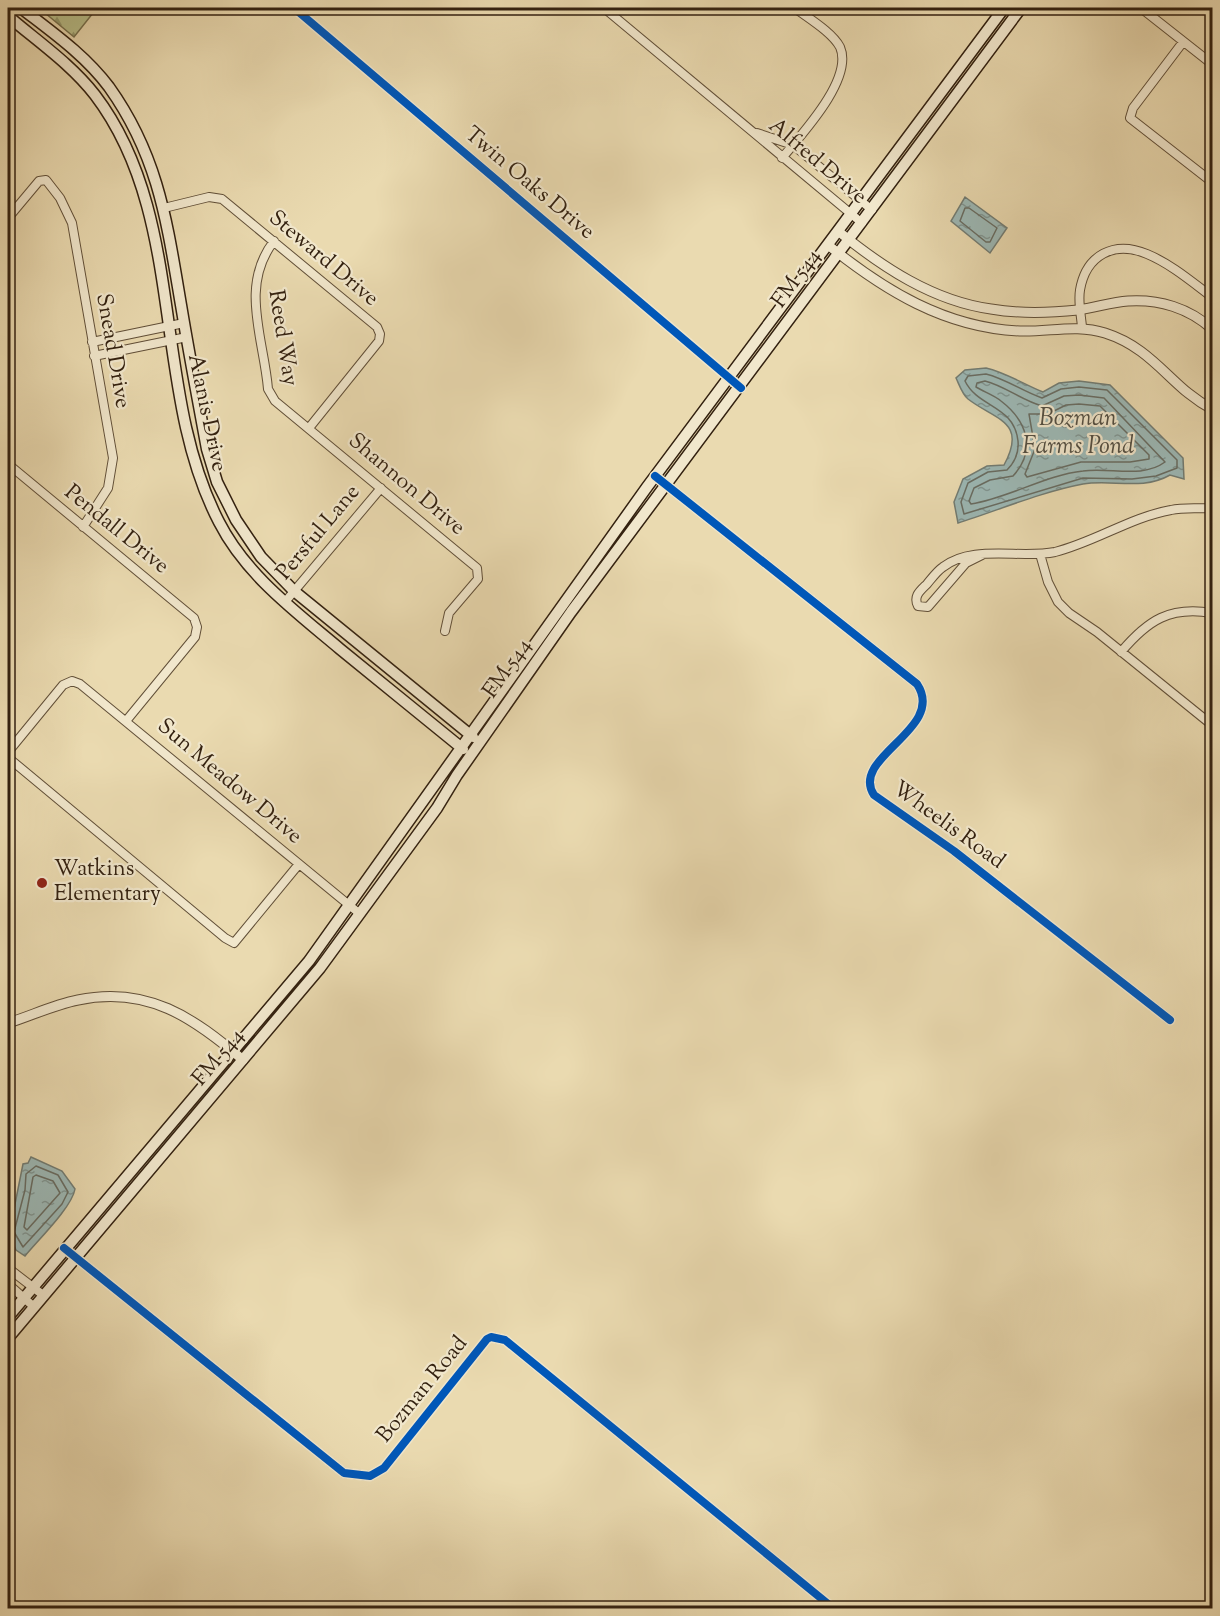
<svg xmlns="http://www.w3.org/2000/svg" width="1220" height="1616" font-family="'Sorts Mill Goudy',serif">
<style>
.forest{fill:url(#forest-firs);stroke:#76704d;stroke-width:1.5}
.water{fill:url(#water-ripples);stroke:#727c73;stroke-width:1.5}
.lines{fill:none;stroke-linecap:round;stroke-linejoin:round}
.shore{stroke:#686c62;stroke-width:1.5}
.minor-casing{stroke:#614f38;stroke-width:10}
.tertiary-casing{stroke:#614f38;stroke-width:11}
.secondary-casing{stroke:#332110;stroke-width:13}
.minor{stroke:#f1e7cc;stroke-width:8}
.tertiary{stroke:#f1e7cc;stroke-width:9}
.secondary{stroke:#f1e7cc;stroke-width:10}
.cycleway-casing{stroke:#f1e7cc;stroke-width:11}
.cycleway{stroke:#0057b8;stroke-width:8}
.poi-dot{fill:#8f2418;stroke:#f1e7cc;stroke-width:2}
.labels{text-anchor:middle;dominant-baseline:central;stroke-width:4.5;stroke-linejoin:round;paint-order:stroke}
.street-label{font-size:22px;fill:#332110;stroke:#f1e7cc}
.poi-label{font-size:22px;fill:#332110;stroke:#f1e7cc;text-anchor:start}
.water-label{font-size:24px;font-style:italic;fill:#524e42;stroke:#f1e7cc}
</style>
<defs>
<pattern id="forest-firs" width="22" height="20" patternUnits="userSpaceOnUse" patternTransform="scale(1.5)"><rect width="22" height="20" fill="#b8bf8a"/><path d="M5 1l3.5 6h-7zM16 11l3.5 6h-7z" fill="#969b6f"/></pattern>
<pattern id="water-ripples" width="26" height="14" patternUnits="userSpaceOnUse" patternTransform="scale(1.5)"><rect width="26" height="14" fill="#9cb8b5"/><path d="M2 4q2-2 4 0t4 0M15 11q2-2 4 0t4 0" fill="none" stroke="#809592"/></pattern>
</defs>
<rect width="100%" height="100%" fill="#eadab0"/>
<filter id="stains"><feTurbulence type="fractalNoise" baseFrequency=".00333" numOctaves="4"/><feColorMatrix values="0 0 0 0 .2 0 0 0 0 .09 0 0 0 0 .02 0 0 0 .5 -.17"/></filter>
<radialGradient id="worn" r=".72"><stop offset=".6" stop-color="#630" stop-opacity="0"/><stop offset="1" stop-color="#630" stop-opacity=".3"/></radialGradient>
<path class="forest" d="M 39,8 L 97,8 L 74,37 Z"/>
<path class="water" d="M 965,197 L 1007,228 L 990,253 L 951,221 Z
M 986,368 C 1007,373 1023,384 1043,392 L 1059,383 L 1079,381 L 1110,385 L 1183,458 L 1184,479 L 1170,475 C 1142,491 1112,479 1083,484 C 1041,492 999,510 958,523 L 954,502 L 963,479 L 987,466 L 1004,465 C 1028,421 995,420 968,399 C 962,394 959,384 956,378 L 965,370 Z
M 31,1157 L 62,1171 L 75,1189 C 72,1207 39,1239 25,1256 L 16,1250 L 9,1234 L 23,1164 L 28,1163 Z"/>
<g class="lines">
<path class="shore" d="M 965,208 L 969,208 L 997,228 L 990,242 L 986,242 L 960,221 Z
M 986,374 C 1006,379 1022,391 1042,398 L 1061,389 L 1079,387 L 1107,390 L 1177,460 L 1177,468 L 1156,476 L 1132,479 L 1083,478 L 964,514 L 961,502 L 968,483 L 988,472 L 1007,470 C 1015,462 1019,452 1018,441 C 1014,405 978,408 965,381 L 968,376 Z
M 985,381 C 1005,386 1021,400 1042,406 L 1064,396 L 1079,395 L 1104,398 L 1165,462 C 1142,479 1110,467 1083,471 C 1045,475 1009,498 971,504 L 969,501 L 974,488 L 990,480 L 1013,476 C 1037,450 1027,421 1001,401 C 994,395 984,392 976,387 L 977,383 Z
M 1079,404 L 1100,406 L 1149,455 L 1149,459 L 1130,462 L 1081,462 L 1027,477 L 1025,474 L 1035,449 L 1029,414 L 1048,414 L 1066,405 Z
M 36,1166 L 58,1175 L 68,1192 L 62,1204 L 23,1247 L 14,1232 L 25,1190 L 26,1174 Z
M 36,1175 L 53,1181 L 60,1193 L 27,1230 L 24,1227 L 33,1177 Z"/>
<g class="minor-casing">
<path id="minor" d="M 294,8 L 741,388
M 604,8 L 862,223
M 1141,8 L 1212,64
M 1183,42 L 1133,108 L 1130,118 L 1212,182
M 757,133 L 793,145 L 872,210
M 782,158 C 801,135 854,79 840,47 C 832,32 808,18 795,8
M 164,208 L 209,197 L 222,199 L 377,327 L 380,334 L 379,341 L 309,428
M 8,218 L 39,181 L 46,180 L 60,198 L 72,223 L 113,458 L 108,488 L 83,527
M 274,241 C 239,286 264,339 268,389 L 275,401 L 477,568 L 478,579 L 449,613 L 445,631
M 1082,327 C 1081,315 1078,302 1080,290 C 1086,255 1114,240 1147,254 C 1171,264 1192,282 1212,297
M 92,342 L 184,323
M 94,356 L 187,337
M 8,464 L 194,618 L 197,627 L 195,637 L 126,721
M 655,476 L 917,684 C 947,729 849,757 874,795 L 954,851 L 1170,1020
M 1040,554 L 1048,582 L 1058,602 L 1069,613 L 1097,632 L 1212,725
M 982,555 L 966,563 L 928,607 L 918,606 C 913,596 920,591 927,584 C 932,578 937,571 943,567 C 972,544 1020,559 1055,552 C 1095,542 1131,517 1171,510 C 1184,507 1199,509 1212,508
M 285,602 L 381,488
M 1121,652 C 1148,620 1170,606 1212,613
M 8,752 L 63,685 L 72,681 L 80,684 L 360,914
M 8,754 L 11,760 L 225,938 L 234,943 L 299,864
M 64,1248 L 344,1473 L 370,1476 L 384,1468 L 487,1339 L 491,1337 L 505,1340 L 833,1608
M 8,1268 L 43,1295
M 8,1284 L 33,1306"/>
</g>
<g class="tertiary-casing">
<path id="tertiary" d="M 838,231 C 882,267 933,301 991,309 C 1020,314 1049,313 1078,310 C 1095,308 1111,302 1128,301 C 1159,299 1189,308 1212,329
M 828,245 C 884,290 945,328 1020,331 C 1049,332 1077,324 1105,333 C 1155,349 1171,388 1212,409
M 8,1023 C 31,1016 53,1005 78,1000 C 147,985 194,1018 243,1060"/>
</g>
<g class="secondary-casing">
<path id="secondary" d="M 21,8 C 52,32 85,55 109,87 C 159,157 167,223 181,305 C 189,353 198,401 207,449 L 217,482 L 236,520 L 261,557 L 294,591 L 473,737
M 8,16 C 37,41 71,64 95,95 C 188,217 150,389 219,522 C 246,575 295,611 340,649 C 381,682 422,716 463,749
M 8,1317 L 309,961 L 647,487 L 1004,8
M 8,1338 L 320,968 L 437,808 L 457,775 L 571,612 L 1021,8"/>
</g>
<use href="#minor" class="minor"/>
<use href="#tertiary" class="tertiary"/>
<use href="#secondary" class="secondary"/>
<g class="cycleway-casing">
<path id="cycleway" d="M 294,8 L 741,388
M 655,476 L 917,684 C 947,729 849,757 874,795 L 954,851 L 1170,1020
M 64,1248 L 344,1473 L 370,1476 L 384,1468 L 487,1339 L 491,1337 L 505,1340 L 833,1608"/>
</g>
<use href="#cycleway" class="cycleway"/>
</g>
<circle class="poi-dot" cx="42" cy="883" r="6"/>
<g class="labels">
<g class="street-label">
<text transform="translate(817 162) rotate(40)">Alfred Drive</text>
<text transform="translate(529 184) rotate(40)">Twin Oaks Drive</text>
<text transform="translate(323 259) rotate(40)">Steward Drive</text>
<text transform="translate(797 279) rotate(-54)">FM 544</text>
<text transform="translate(282 338) rotate(81)">Reed Way</text>
<text transform="translate(112 351) rotate(80)">Snead Drive</text>
<text transform="translate(206 413) rotate(78)">Alanis Drive</text>
<text transform="translate(406 485) rotate(40)">Shannon Drive</text>
<text transform="translate(116 530) rotate(39)">Pendall Drive</text>
<text transform="translate(319 533) rotate(-50)">Persful Lane</text>
<text transform="translate(508 669) rotate(-55)">FM 544</text>
<text transform="translate(229 782) rotate(40)">Sun Meadow Drive</text>
<text transform="translate(948 826) rotate(36)">Wheelis Road</text>
<text transform="translate(219 1058) rotate(-50)">FM 544</text>
<text transform="translate(423 1390) rotate(-51)">Bozman Road</text>
</g>
<g class="poi-label">
<text x="54" y="870">Watkins<tspan x="54" dy="25">Elementary</tspan></text>
</g>
<g class="water-label">
<text x="1078" y="419">Bozman<tspan x="1078" dy="28">Farms Pond</tspan></text>
</g>
</g>
<rect width="1220" height="1616" fill="none" stroke="#eadab0" stroke-width="30"/>
<rect x="9" y="9" width="1202" height="1598" fill="none" stroke="#332110" stroke-width="3"/>
<rect x="15" y="15" width="1190" height="1586" fill="none" stroke="#332110" stroke-width="1.5"/>
<rect width="100%" height="100%" filter="url(#stains)"/>
<rect width="100%" height="100%" fill="url(#worn)"/>
</svg>
